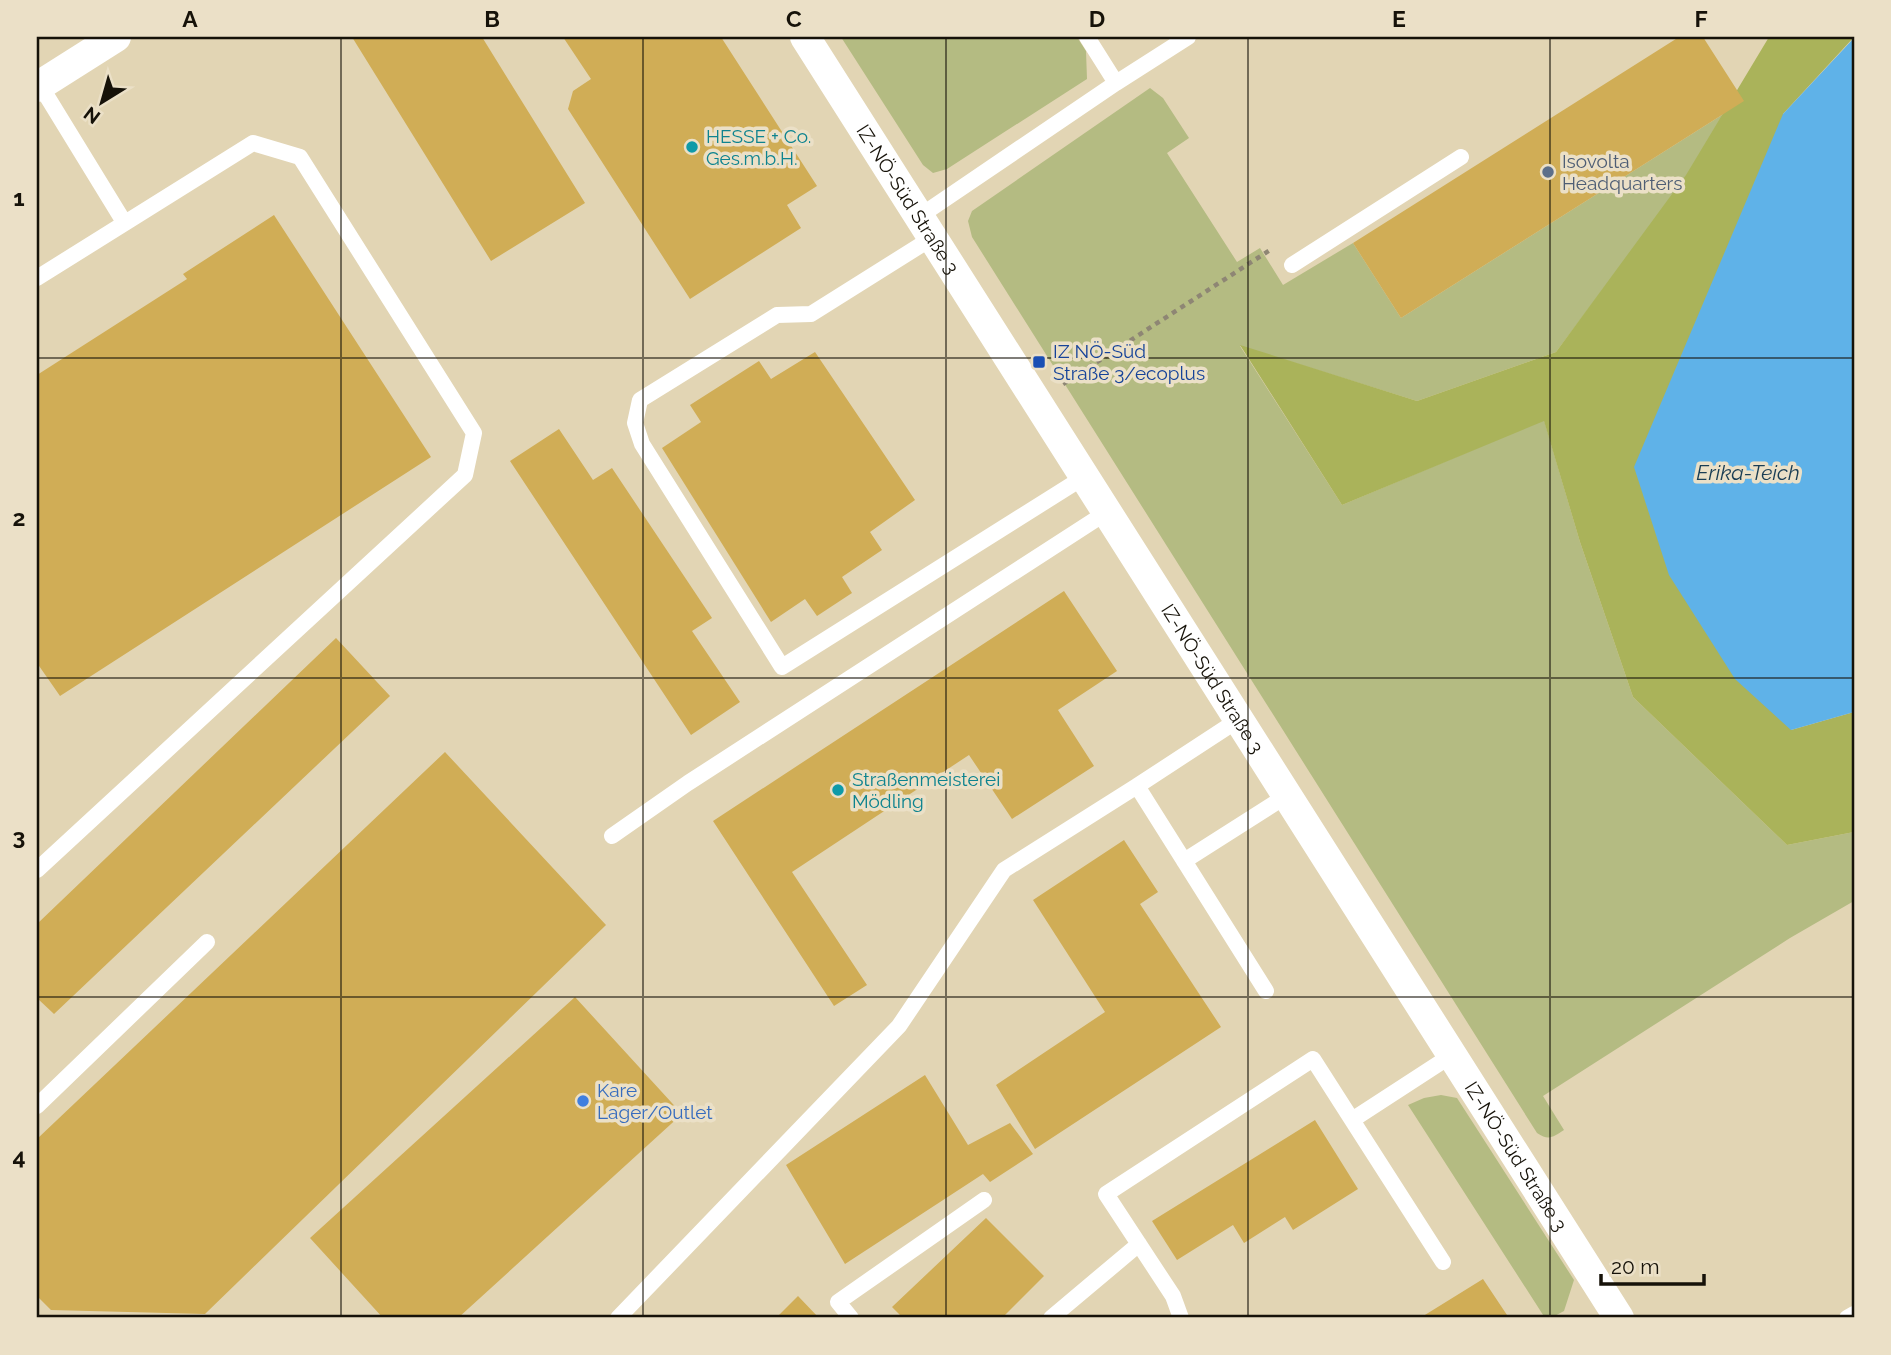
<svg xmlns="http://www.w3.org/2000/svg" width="1891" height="1355" font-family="Raleway,sans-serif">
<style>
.built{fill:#e2d5b4}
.green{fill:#b4bb82}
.forest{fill:#aab35a}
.water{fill:#5fb2e8}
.building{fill:#d0ad56}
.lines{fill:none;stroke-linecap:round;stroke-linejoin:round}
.path{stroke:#8e8674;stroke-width:4.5;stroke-dasharray:5 5;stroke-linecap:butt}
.service{stroke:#fff;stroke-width:16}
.minor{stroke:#fff;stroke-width:30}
.grid{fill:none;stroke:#161209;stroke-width:2;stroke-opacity:0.55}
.culture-dot{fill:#0f9aa8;stroke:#ebe0c7;stroke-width:2.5}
.service-dot{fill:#5c6f8a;stroke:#ebe0c7;stroke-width:2.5}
.transit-dot{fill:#1a4fb4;stroke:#ebe0c7;stroke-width:2.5}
.shop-dot{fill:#3f7fe0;stroke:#ebe0c7;stroke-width:2.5}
.labels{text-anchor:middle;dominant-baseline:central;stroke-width:7;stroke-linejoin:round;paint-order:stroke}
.culture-label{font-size:19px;fill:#0d838f;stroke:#ebe0c7;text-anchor:start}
.service-label{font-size:19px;fill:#4e5e75;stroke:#ebe0c7;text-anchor:start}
.street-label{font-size:19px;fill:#161209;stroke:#ebe0c7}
.transit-label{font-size:19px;fill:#164399;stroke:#ebe0c7;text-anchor:start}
.shop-label{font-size:19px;fill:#366cbe;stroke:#ebe0c7;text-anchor:start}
.water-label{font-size:21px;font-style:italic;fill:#193d54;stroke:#ebe0c7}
.neatline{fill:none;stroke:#161209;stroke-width:2.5}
.grid-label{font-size:23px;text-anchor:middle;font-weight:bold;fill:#161209}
</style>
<rect width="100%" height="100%" fill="#ebe0c7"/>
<path class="built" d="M 37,37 L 1854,37 L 1854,1318 L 37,1318 Z"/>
<path class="green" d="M 841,37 L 1077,37 L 1086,51 L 1087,79 L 947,169 L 933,173 L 923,165 Z
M 1150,88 L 1163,98 L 1189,138 L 1167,153 L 1237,262 L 1260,248 L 1283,285 L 1353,243 L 1401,318 L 1744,101 L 1556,352 L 1417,401 L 1240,346 L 1342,505 L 1544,420 L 1580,542 L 1633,697 L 1787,845 L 1854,832 L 1854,901 L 1790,938 L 1543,1096 L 1564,1130 C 1553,1137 1549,1141 1537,1133 L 972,237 L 968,221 L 972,211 Z
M 1441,1095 L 1457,1098 L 1574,1280 L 1564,1311 L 1551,1318 L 1545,1318 L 1408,1105 L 1424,1098 Z"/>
<path class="forest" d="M 1769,37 L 1854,37 L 1783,114 L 1791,730 L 1854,712 L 1854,832 L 1787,845 L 1633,697 L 1580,542 L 1544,421 L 1342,505 L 1240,345 L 1417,401 L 1556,352 L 1686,175 Z"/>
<path class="water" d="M 1854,38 L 1854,712 L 1791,730 L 1735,679 L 1669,575 L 1634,467 L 1783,114 Z"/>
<path class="building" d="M 352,37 L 482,37 L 585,203 L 491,261 Z
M 563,37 L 721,37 L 817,186 L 787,205 L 801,228 L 690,299 L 568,109 L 573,91 L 591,79 Z
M 1679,37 L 1703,37 L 1744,101 L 1401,318 L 1353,243 Z
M 274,215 L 431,457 L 60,696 L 37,663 L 37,375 L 187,279 L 183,274 Z
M 815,352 L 915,500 L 870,532 L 882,550 L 842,577 L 852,593 L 817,616 L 805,599 L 771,622 L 662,448 L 701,422 L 690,405 L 759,361 L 771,379 Z
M 559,429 L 593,480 L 612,468 L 712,618 L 692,631 L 740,702 L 691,735 L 510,461 Z
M 1064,591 L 1117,671 L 1058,710 L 1094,766 L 1012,819 L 969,755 L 792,872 L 867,985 L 834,1006 L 713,821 Z
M 336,638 L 390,696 L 54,1014 L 37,998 L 37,924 Z
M 445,752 L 606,925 L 205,1314 L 51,1310 L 37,1296 L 37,1139 Z
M 1124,840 L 1158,892 L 1140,904 L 1221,1027 L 1035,1149 L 996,1085 L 1105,1012 L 1033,900 Z
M 575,997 L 682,1114 L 458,1318 L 383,1318 L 310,1238 Z
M 925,1075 L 968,1145 L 1010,1123 L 1033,1154 L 990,1182 L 983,1174 L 845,1264 L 786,1165 Z
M 1315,1120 L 1358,1189 L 1293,1230 L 1285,1217 L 1244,1243 L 1233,1225 L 1177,1260 L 1152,1221 Z
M 986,1218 L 1044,1276 L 1002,1318 L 903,1318 L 892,1307 Z
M 1483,1279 L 1509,1318 L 1420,1318 Z
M 798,1296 L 819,1318 L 776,1318 Z"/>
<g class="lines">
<path class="path" d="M 1063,384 L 1270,250"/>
<path class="service" d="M 1087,37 L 1116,83
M 40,85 L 124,222
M 920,216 L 1116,83 L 1188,37
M 932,238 L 811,314 L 777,315 L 640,400 L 635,423 L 642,444 L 782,667 L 1084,477
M 1292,265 L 1461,157
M 37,278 L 253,143 L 300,157 L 474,433 L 465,475 L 37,870
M 1137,786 L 1238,720
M 612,836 L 688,783 L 1107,512
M 1184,861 L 1286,796
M 37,1106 L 207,942
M 1443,1262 L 1352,1120 L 1452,1055
M 618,1318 L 899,1026 L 1004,870 L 1137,786 L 1266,991
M 851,1318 L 838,1302 L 984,1200
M 1051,1318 L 1139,1244
M 1181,1318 L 1173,1296 L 1106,1194 L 1313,1059 L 1352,1120
M 1847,1318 L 1854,1314"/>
<g class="minor">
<path id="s1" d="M 805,37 L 1619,1318"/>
<path d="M 37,87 L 116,37"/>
</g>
</g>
<path class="grid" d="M 341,37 L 341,1318M 643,37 L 643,1318M 946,37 L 946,1318M 1248,37 L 1248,1318M 1550,37 L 1550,1318M 37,358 L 1854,358M 37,678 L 1854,678M 37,997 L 1854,997"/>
<g class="culture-dot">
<circle cx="692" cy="147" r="7"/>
<circle cx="838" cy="790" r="7"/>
</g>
<circle class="service-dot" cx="1548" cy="172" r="7"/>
<rect class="transit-dot" x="1032" y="355" width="14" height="14" rx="3.5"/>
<circle class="shop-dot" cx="583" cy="1101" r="7"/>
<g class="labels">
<g class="culture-label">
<text x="706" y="136">HESSE + Co.<tspan x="706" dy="22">Ges.m.b.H.</tspan></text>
<text x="852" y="779">Straßenmeisterei<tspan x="852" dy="22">Mödling</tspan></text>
</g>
<g class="service-label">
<text x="1562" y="161">Isovolta<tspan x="1562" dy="22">Headquarters</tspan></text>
</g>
<g class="street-label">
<text stroke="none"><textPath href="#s1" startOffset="192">IZ-NÖ-Süd Straße 3</textPath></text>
<text stroke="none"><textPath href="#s1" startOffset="760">IZ-NÖ-Süd Straße 3</textPath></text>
<text stroke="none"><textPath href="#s1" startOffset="1326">IZ-NÖ-Süd Straße 3</textPath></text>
</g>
<g class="transit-label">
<text x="1053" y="351">IZ NÖ-Süd<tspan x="1053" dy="22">Straße 3/ecoplus</tspan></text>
</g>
<g class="shop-label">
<text x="597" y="1090">Kare<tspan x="597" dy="22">Lager/Outlet</tspan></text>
</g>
<g class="water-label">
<text x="1748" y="472">Erika-Teich</text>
</g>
</g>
<rect width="1891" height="1355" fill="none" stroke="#ebe0c7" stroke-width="77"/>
<g transform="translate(102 102) rotate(217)" stroke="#ebe0c7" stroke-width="5" paint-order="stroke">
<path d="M0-5L12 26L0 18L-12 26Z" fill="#161209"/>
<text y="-10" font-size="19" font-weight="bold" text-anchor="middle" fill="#161209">N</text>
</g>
<path d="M1601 1274v10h103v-10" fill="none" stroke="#161209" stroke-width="3.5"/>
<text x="1611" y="1274" font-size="21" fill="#161209" stroke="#ebe0c7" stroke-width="5" paint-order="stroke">20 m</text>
<rect x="38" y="38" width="1815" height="1278" class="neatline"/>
<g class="grid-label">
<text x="190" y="27">A</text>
<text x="492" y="27">B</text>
<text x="794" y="27">C</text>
<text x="1097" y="27">D</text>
<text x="1399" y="27">E</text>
<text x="1701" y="27">F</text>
<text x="19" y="206">1</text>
<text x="19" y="526">2</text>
<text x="19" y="845">3</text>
<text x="19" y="1165">4</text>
</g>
</svg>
